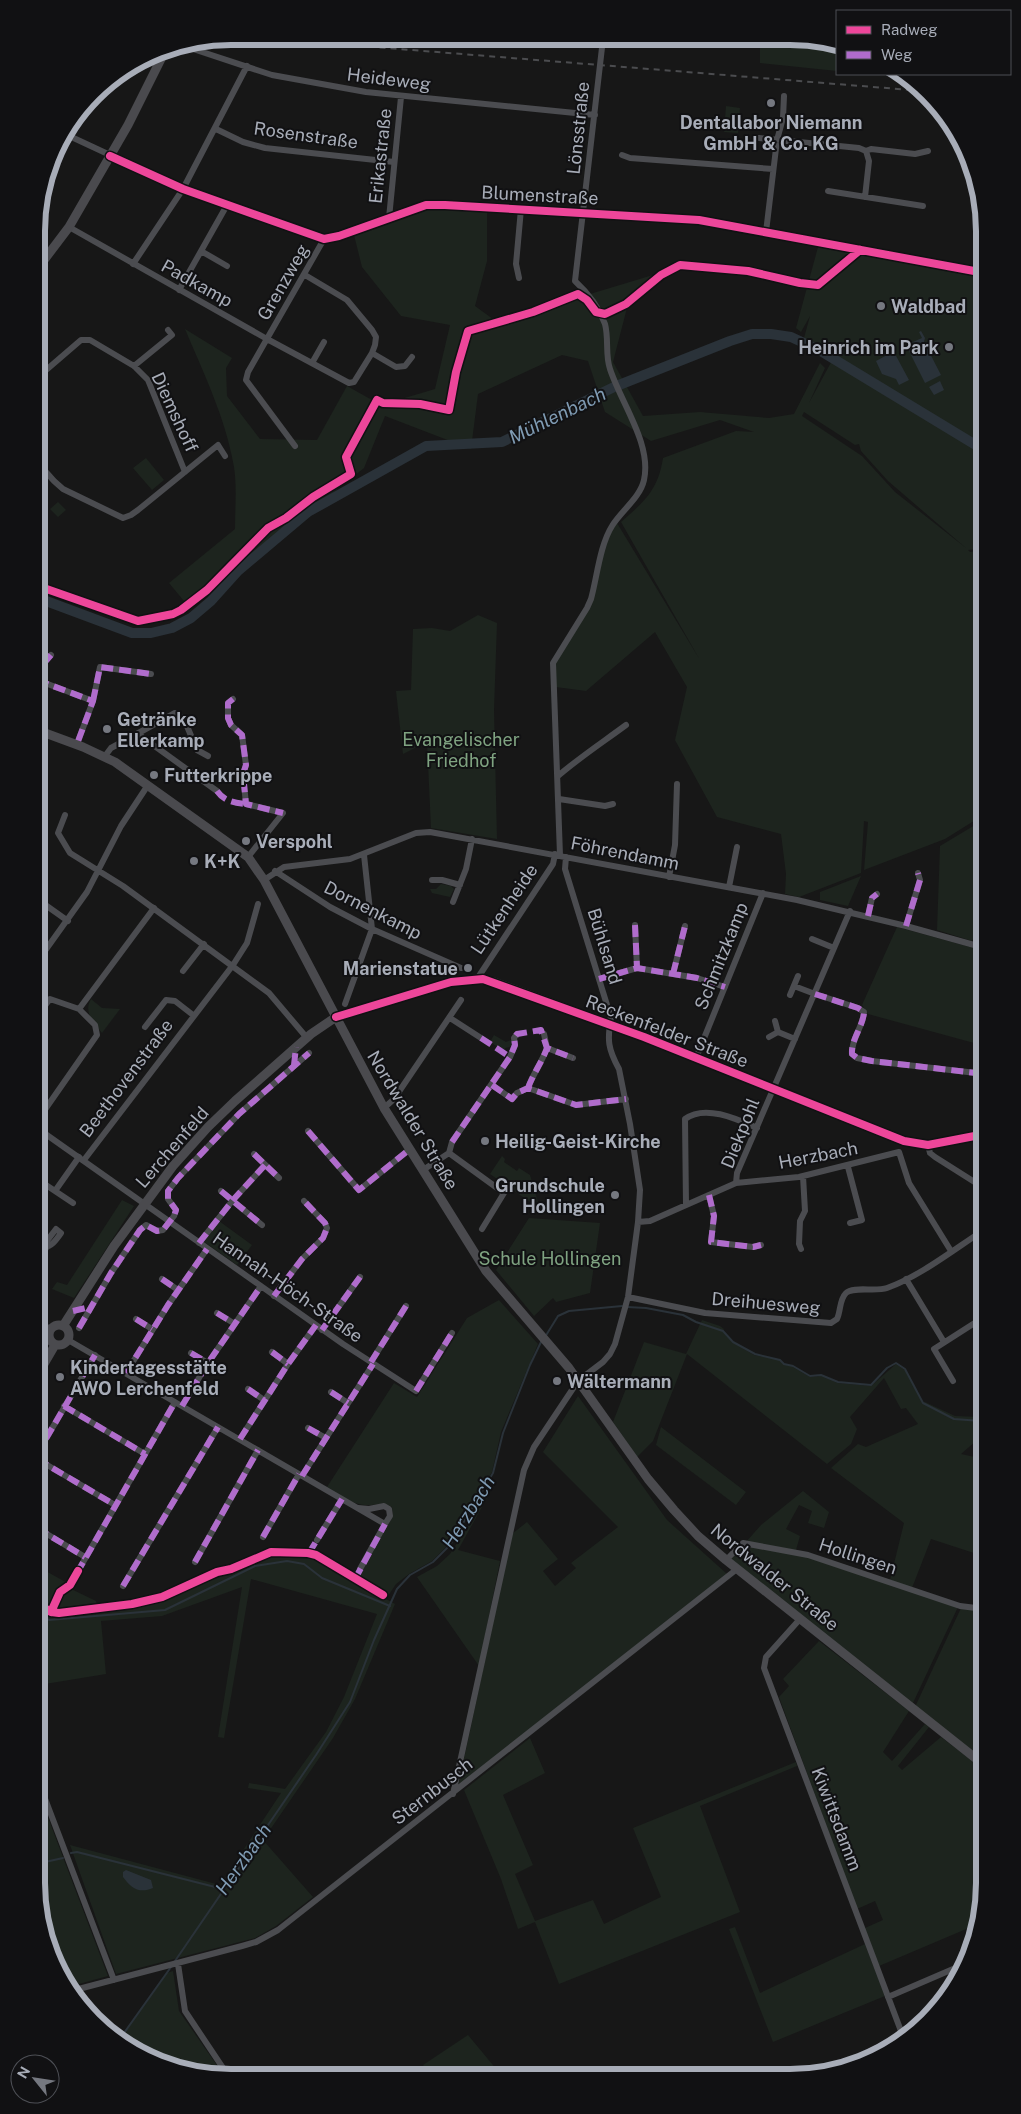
<svg xmlns="http://www.w3.org/2000/svg" width="1021" height="2114" font-family="'Public Sans',sans-serif">
<style>
.green{fill:#1d241e;fill-rule:evenodd}
.water{fill:#2a3239}
.lines{fill:none;stroke-linecap:round;stroke-linejoin:round}
.stream{stroke:#2a3239;stroke-width:2}
.river{stroke:#2a3239;stroke-width:10}
.street{stroke:#4b4c50;stroke-width:6}
.secondary{stroke:#4a4a4e;stroke-width:9}
.rail{stroke:#4b4c4f;stroke-width:2;stroke-dasharray:6 5;stroke-linecap:butt}
.quiet{stroke:#b06ccc;stroke-width:6;stroke-dasharray:12 6;stroke-linecap:butt}
.cycleway-casing{stroke:#111113;stroke-width:11}
.cycleway{stroke:#ed469a;stroke-width:8}
.poi-dot{fill:#757880;stroke:#111113;stroke-width:2}
.labels{text-anchor:middle;dominant-baseline:central;stroke-width:4;stroke-linejoin:round;paint-order:stroke}
.street-label{font-size:18px;fill:#a8adb8;stroke:#111113}
.poi-label{font-size:18px;font-weight:bold;fill:#a8adb8;stroke:#111113;text-anchor:start}
.park-label{font-size:18px;fill:#7fa381;stroke:#111113}
.water-label{font-size:19px;font-style:italic;fill:#7f9bb3;stroke:#111113}
.rim{fill:none;stroke:#a8adb8;stroke-width:6}
</style>
<rect width="100%" height="100%" fill="#171717"/>
<path class="green" d="M 760,40 L 828,40 L 837,43 L 837,71 L 760,63 Z
M 726,106 L 740,108 L 738,133 L 724,132 Z
M 430,209 L 487,212 L 487,261 L 475,306 L 497,322 L 653,275 L 628,304 L 613,362 L 643,416 L 700,412 L 769,418 L 794,414 L 820,363 L 825,368 L 809,403 L 835,355 L 804,338 L 810,316 L 801,332 L 796,328 L 818,247 L 914,264 L 916,262 L 985,276 L 985,548 L 968,550 L 970,552 L 985,550 L 985,814 L 945,839 L 864,870 L 868,822 L 864,821 L 861,873 L 799,897 L 785,894 L 786,874 L 781,834 L 717,817 L 675,740 L 687,687 L 655,632 L 586,691 L 556,687 L 555,663 L 588,608 L 608,536 L 617,523 L 700,660 L 621,522 C 645,501 658,490 663,458 L 736,431 L 754,432 L 720,420 L 651,441 L 605,412 L 588,361 L 562,355 L 478,394 L 471,449 L 385,416 L 364,468 L 189,607 L 169,583 L 235,529 C 235,509 237,487 234,467 C 226,419 204,374 185,329 L 232,358 L 226,368 L 227,396 L 260,439 L 317,440 L 347,386 L 381,405 L 435,389 L 450,325 L 401,316 L 362,267 L 354,235 ZM 804,412 L 855,445 L 859,444 L 861,451 L 888,481 L 966,548 L 895,492 L 862,456 L 802,416 Z
M 146,458 L 164,480 L 152,490 L 133,468 Z
M 58,502 L 66,510 L 58,517 L 50,509 Z
M 478,615 L 497,623 L 494,710 L 497,839 L 431,828 L 427,742 L 403,754 L 396,691 L 411,690 L 413,629 L 432,628 L 450,631 Z
M 985,819 L 985,917 L 972,941 L 937,930 L 940,846 Z
M 861,876 L 848,906 L 820,900 L 820,892 Z
M 441,884 L 451,886 L 454,889 L 450,897 L 432,893 L 430,889 L 436,889 Z
M 897,927 L 985,951 L 985,1046 L 868,1014 L 862,1005 Z
M 91,999 L 102,1008 L 120,1009 L 102,1033 C 94,1022 83,1013 91,999 Z
M 494,1035 L 506,1042 L 513,1039 L 514,1046 L 505,1048 L 504,1051 L 490,1042 Z
M 502,1156 L 505,1159 L 504,1162 L 517,1171 L 519,1168 L 530,1175 L 540,1209 L 490,1174 Z
M 122,1200 L 134,1206 L 74,1298 L 52,1289 L 57,1282 L 67,1285 Z
M 529,1218 L 600,1223 L 590,1293 L 556,1302 L 553,1298 L 534,1316 L 496,1270 Z
M 219,1221 L 252,1245 L 237,1265 L 203,1241 Z
M 499,1300 L 538,1344 L 501,1432 L 492,1472 L 448,1545 L 432,1561 L 409,1574 L 396,1584 L 386,1599 L 395,1604 L 355,1699 L 333,1738 L 263,1840 L 313,1897 L 276,1926 L 255,1938 L 116,1974 L 70,1845 L 220,1885 L 281,1793 L 248,1788 L 249,1783 L 285,1789 L 326,1732 L 344,1697 L 377,1614 L 251,1579 L 224,1738 L 218,1737 L 242,1587 L 162,1616 L 101,1621 L 106,1674 L 45,1684 L 36,1661 L 37,1606 L 49,1614 L 58,1615 L 158,1601 L 274,1555 L 308,1556 L 316,1558 L 356,1581 L 393,1516 L 392,1507 L 384,1503 C 356,1509 351,1501 327,1487 L 394,1383 L 417,1397 L 467,1318 Z
M 702,1320 L 720,1326 L 724,1329 L 723,1332 L 732,1342 L 754,1355 L 780,1360 L 784,1364 L 793,1367 L 810,1377 L 821,1376 L 838,1383 L 871,1386 L 896,1364 L 905,1370 L 923,1403 L 925,1402 L 955,1416 L 980,1417 L 984,1412 L 984,1434 L 961,1454 L 984,1459 L 984,1543 L 980,1555 L 931,1539 L 912,1588 L 890,1580 L 904,1523 L 831,1468 L 858,1444 L 866,1447 L 918,1424 L 906,1408 L 901,1409 L 884,1378 L 850,1417 L 857,1429 L 851,1444 L 827,1464 L 687,1354 L 653,1441 L 637,1457 L 613,1422 L 644,1342 L 686,1354 Z
M 578,1396 L 667,1520 L 727,1574 L 458,1787 L 512,1534 L 527,1522 L 558,1559 L 543,1571 L 555,1586 L 576,1568 L 571,1563 L 618,1527 L 543,1452 Z
M 661,1427 L 746,1492 L 736,1505 L 656,1445 Z
M 492,1489 L 458,1550 L 500,1561 L 479,1666 L 417,1577 L 437,1566 L 450,1554 Z
M 803,1491 L 829,1512 L 824,1528 L 808,1523 L 812,1511 L 799,1505 L 786,1529 L 800,1536 L 796,1550 L 746,1542 L 761,1525 Z
M 744,1545 L 808,1557 L 958,1607 L 912,1705 L 730,1559 Z
M 37,1566 L 69,1584 L 59,1590 L 49,1609 L 37,1602 Z
M 67,1587 L 96,1601 L 97,1605 L 58,1611 L 54,1610 L 55,1605 Z
M 961,1608 L 984,1611 L 984,1763 L 915,1707 Z
M 819,1641 L 909,1711 L 883,1752 L 892,1761 L 925,1724 L 929,1727 L 898,1766 L 902,1770 L 941,1737 L 984,1770 L 984,1896 L 978,1924 L 879,1966 L 865,1928 L 883,1920 L 875,1901 L 857,1909 L 779,1697 L 789,1686 L 783,1679 Z
M 530,1738 L 545,1773 L 503,1795 L 533,1865 L 515,1874 L 535,1921 L 593,1900 L 604,1924 L 661,1897 L 633,1828 L 796,1762 L 797,1766 L 700,1806 L 740,1912 L 559,1984 L 535,1922 L 518,1929 L 501,1879 L 464,1790 Z
M 36,1786 L 108,1976 L 68,1987 L 63,1981 L 43,1934 L 36,1883 Z
M 735,1927 L 760,1993 L 865,1944 L 885,1996 L 773,2042 L 729,1929 Z
M 173,1971 L 179,2011 L 223,2074 L 193,2074 L 145,2058 L 119,2041 L 167,1973 Z
M 468,2035 L 502,2076 L 431,2076 L 423,2065 Z"/>
<path class="water" d="M 921,331 L 925,338 L 924,342 L 941,375 L 925,383 L 906,345 L 922,338 L 919,332 Z
M 891,353 L 892,355 L 895,354 L 909,380 L 899,385 L 896,379 L 882,374 L 876,361 Z
M 940,381 L 944,390 L 934,395 L 929,387 Z
M 126,1870 L 151,1880 L 153,1888 C 139,1894 131,1888 123,1877 L 123,1872 Z"/>
<g class="lines">
<path class="stream" d="M 627,1307 L 646,1308 L 683,1315 L 696,1322 L 723,1331 L 733,1342 L 755,1354 L 780,1360 L 784,1364 L 793,1366 L 810,1376 L 821,1375 L 838,1382 L 871,1385 L 887,1368 L 896,1363 L 905,1369 L 923,1403 L 954,1419 L 981,1421 L 984,1418
M 545,1337 L 558,1316 L 569,1311 L 622,1306
M 37,1612 L 49,1620 L 165,1610 L 255,1566 L 287,1561 L 304,1564 L 322,1578 L 390,1606
M 71,1853 L 77,1852 L 223,1889
M 36,1864 L 63,1858
M 175,1961 L 316,1755 L 350,1702 L 374,1640 L 397,1589 L 410,1575 L 433,1562 L 450,1545 L 493,1473 L 503,1433 L 530,1365 L 542,1340
M 119,2040 L 171,1967"/>
<path class="river" d="M 38,598 L 132,633 L 151,633 L 172,628 L 191,618 L 211,601 L 238,571 L 308,512 L 426,446 L 502,442 L 614,387 L 730,341 L 752,334 L 771,334 L 791,337 L 819,350 L 974,444 L 985,448"/>
<path class="street" d="M 184,46 L 272,75 L 366,92 L 595,115
M 216,129 L 243,142 L 265,148 L 394,162
M 65,134 L 183,189 L 324,239 L 339,236 L 426,205 L 445,205 L 699,220 L 985,273
M 759,138 L 859,148 L 866,151 L 871,149 L 915,154 L 928,151
M 622,155 L 630,158 L 773,169
M 828,191 L 923,206
M 865,197 L 869,161 L 866,151
M 389,218 L 401,97
M 69,227 L 267,339 L 349,383 L 354,382 L 372,353 L 375,345 L 376,337 L 372,330 L 347,300 L 305,275
M 766,232 L 777,140 L 783,118 L 784,96
M 201,251 L 227,266
M 133,264 L 183,189 L 247,66
M 519,278 L 516,264 L 521,209
M 179,290 L 227,205
M 372,353 L 396,367 L 405,366 L 412,357
M 312,363 L 324,342
M 134,366 L 172,335 L 168,330
M 38,377 L 81,340 L 90,340 L 134,366 L 148,380 L 185,472
M 295,446 L 246,380 L 248,372 L 324,239
M 38,463 L 54,481 L 63,489 L 123,518 L 131,515 L 138,510 L 218,445 L 225,456
M 37,680 L 93,701 L 77,744
M 37,680 L 44,663 L 51,655
M 233,699 L 228,703 L 228,718 L 231,725 L 242,735 L 246,765 L 243,774 L 246,804 L 283,813 L 248,857
M 93,701 L 100,667 L 151,674
M 138,734 L 217,791
M 105,756 L 111,748 L 175,713 L 184,719 L 197,750 L 208,756
M 558,776 C 580,757 603,742 626,725
M 559,799 L 605,806 L 613,804
M 65,815 L 58,833 L 70,853 L 123,886 L 269,993 L 307,1038
M 560,855 L 553,663 L 587,608 L 591,599 C 597,577 600,545 612,526 C 621,511 640,498 644,480 C 652,444 621,403 610,369 C 605,355 609,339 605,324 C 599,307 588,293 575,281 L 603,39
M 275,871 L 330,907 L 372,929 L 461,968
M 669,877 L 675,845 L 677,784
M 264,880 L 284,867 L 350,859 L 416,833 L 430,832 L 797,900 L 906,926 L 985,948
M 432,880 L 442,880 L 460,885
M 729,887 L 737,847
M 37,899 L 68,921
M 453,902 L 466,869 L 472,839
M 868,916 L 872,898 L 877,894
M 635,925 L 637,968
M 906,926 L 920,880 L 918,873
M 812,939 L 834,948
M 37,962 L 87,892 L 121,826 L 148,785
M 183,971 L 204,944
M 673,974 L 685,926
M 477,979 L 553,864 L 555,854
M 599,979 L 637,968 L 697,978 L 725,987
M 794,986 L 815,994 L 858,1008 L 864,1012 C 863,1027 851,1039 852,1054 L 857,1058 L 872,1061 L 985,1074
M 790,995 L 798,976
M 345,1004 L 372,929 L 364,855
M 37,1016 L 50,999 L 79,1009
M 450,1018 L 481,1038
M 145,1027 L 166,1000 L 175,1001 L 193,1015
M 778,1032 L 795,1039
M 544,1034 L 547,1048
M 769,1037 L 778,1032 L 775,1021
M 696,1058 L 763,893
M 492,1085 L 512,1099 L 517,1093 L 528,1088 L 576,1105 L 626,1099
M 528,1088 C 533,1074 542,1062 547,1048 L 573,1058
M 384,1108 L 394,1099 L 461,1000
M 37,1121 L 97,1035 L 95,1025 L 79,1009 L 154,908
M 37,1128 L 343,1344 L 416,1391 L 452,1333
M 308,1131 L 359,1190 L 410,1149
M 928,1145 L 930,1153 L 935,1157 L 984,1188
M 449,1153 L 504,1193 L 482,1229
M 254,1154 L 279,1178
M 84,1160 L 233,965 L 247,943 L 258,904
M 848,1167 L 862,1220 L 850,1223
M 423,1170 L 449,1153 L 452,1142 L 510,1057 L 515,1045 L 514,1038 L 517,1034
M 37,1179 L 73,1203
M 736,1183 L 737,1173 L 850,911
M 55,1191 L 79,1157
M 221,1191 L 262,1225
M 709,1195 L 714,1216 L 711,1242 L 753,1247 L 761,1245
M 686,1205 L 685,1119 C 705,1104 737,1119 757,1128
M 638,1222 L 650,1221 L 736,1183 L 799,1177 L 899,1152 L 909,1183 L 951,1251
M 199,1243 L 233,1200 L 265,1165
M 37,1247 C 50,1249 54,1243 61,1233 L 56,1229 L 46,1242 L 46,1248
M 801,1249 L 799,1244 L 800,1221 L 805,1211 L 803,1176
M 162,1279 L 178,1290
M 906,1279 L 944,1342
M 274,1296 L 302,1259 L 323,1238 L 327,1228 L 325,1223 L 304,1201
M 628,1297 L 705,1313 L 831,1323 L 837,1319 C 841,1311 839,1300 846,1293 C 853,1286 876,1292 887,1288 C 919,1277 956,1248 984,1230
M 217,1313 L 235,1324
M 136,1319 L 152,1329
M 37,1321 L 50,1329
M 79,1328 L 111,1273 L 140,1230 L 146,1225 L 157,1231 L 163,1230 L 174,1216 L 176,1210 L 168,1199 L 168,1191 L 178,1178 L 239,1114 L 309,1053
M 322,1330 L 360,1277
M 68,1340 L 385,1524 L 390,1516 L 389,1509 L 384,1506 L 369,1509 L 358,1508
M 272,1352 L 288,1364
M 191,1353 L 208,1363
M 371,1362 L 406,1306
M 126,1373 L 168,1305 L 207,1249
M 953,1381 L 934,1349 L 984,1317
M 248,1389 L 264,1400
M 331,1392 L 348,1403
M 64,1406 L 145,1454
M 182,1406 L 208,1363 L 261,1286
M 308,1428 L 326,1438
M 240,1439 L 288,1364 L 316,1325
M 37,1454 L 95,1355
M 37,1459 L 115,1505
M 302,1476 L 373,1364
M 37,1528 L 85,1557
M 263,1537 L 299,1474
M 317,1540 L 342,1499
M 726,1560 L 743,1543 L 808,1555 L 960,1606 L 984,1609
M 195,1562 L 258,1450
M 360,1569 L 385,1524
M 78,1571 L 175,1402
M 123,1586 L 218,1427
M 800,1619 L 766,1657 L 764,1668 L 904,2039
M 36,1775 L 114,1980
M 453,1794 L 524,1470 L 534,1447 L 578,1381 L 603,1362 L 610,1354 L 615,1344 L 628,1297 L 638,1222 L 640,1190 L 630,1124 L 619,1069 C 608,1049 607,1040 611,1018 L 565,869 L 566,857
M 178,1964 L 185,2011 L 227,2074
M 71,1991 L 242,1946 L 256,1942 L 278,1930 L 737,1569
M 888,1997 L 967,1963"/>
<path class="secondary" d="M 38,268 L 69,227 L 128,125 L 166,49
M 37,730 L 83,747 L 115,762 L 248,857 L 264,880 L 384,1108 L 486,1271 L 569,1368 L 648,1479 L 674,1510 L 698,1536 L 726,1560 L 984,1765
M49 1335a10 10 0 1 1 20 0a10 10 0 1 1-20 0Z
M 63,1326 L 114,1246 L 173,1166 L 208,1127 L 235,1101 L 311,1034 L 336,1017 L 451,982 L 477,979 L 494,982 L 644,1037 L 904,1141 L 928,1145 L 985,1134
M 37,1376 L 55,1345"/>
<path class="rail" d="M 237,36 L 924,91"/>
<path class="quiet" d="M 37,680 L 93,701 L 77,744
M 37,680 L 44,663 L 51,655
M 233,699 L 228,703 L 228,718 L 231,725 L 242,735 L 246,765 L 243,774 L 246,804 L 283,813
M 93,701 L 100,667 L 151,674
M 217,791 C 224,801 234,803 246,804
M 868,916 L 872,898 L 877,894
M 635,925 L 637,968
M 906,926 L 920,880 L 918,873
M 673,974 L 685,926
M 599,979 L 637,968 L 697,978 L 725,987
M 815,994 L 858,1008 L 864,1012 C 863,1027 851,1039 852,1054 L 857,1058 L 872,1061 L 985,1074
M 481,1038 L 510,1057
M 294,1065 L 296,1047
M 492,1085 L 512,1099 L 517,1093 L 528,1088 L 576,1105 L 626,1099
M 528,1088 C 533,1074 542,1062 547,1048 L 573,1058
M 308,1131 L 359,1190 L 410,1149
M 452,1142 L 510,1057 L 515,1045 L 514,1038 L 517,1034 L 541,1030 L 547,1048
M 254,1154 L 279,1178
M 221,1191 L 262,1225
M 709,1195 L 714,1216 L 711,1242 L 753,1247 L 761,1245
M 199,1243 L 233,1200 L 265,1165
M 162,1279 L 178,1290
M 274,1296 L 302,1259 L 323,1238 L 327,1228 L 325,1223 L 304,1201
M 73,1311 L 90,1307
M 217,1313 L 235,1324
M 136,1319 L 152,1329
M 79,1328 L 111,1273 L 140,1230 L 146,1225 L 157,1231 L 163,1230 L 174,1216 L 176,1210 L 168,1199 L 168,1191 L 178,1178 L 239,1114 L 309,1053
M 322,1330 L 360,1277
M 272,1352 L 288,1364
M 191,1353 L 208,1363
M 371,1362 L 406,1306
M 126,1373 L 168,1305 L 207,1249
M 248,1389 L 264,1400
M 416,1391 L 452,1333
M 331,1392 L 348,1403
M 64,1406 L 145,1454
M 182,1406 L 208,1363 L 261,1286
M 308,1428 L 326,1438
M 240,1439 L 288,1364 L 316,1325
M 37,1454 L 95,1355
M 37,1459 L 115,1505
M 302,1476 L 373,1364
M 37,1528 L 85,1557
M 263,1537 L 299,1474
M 309,1553 L 342,1499
M 195,1562 L 258,1450
M 77,1573 L 175,1402
M 355,1579 L 385,1524
M 123,1586 L 218,1427"/>
<g class="cycleway-casing">
<path id="cycleway" d="M 110,156 L 183,189 L 324,239 L 339,236 L 426,205 L 445,205 L 699,220 L 985,273
M 38,586 L 138,621 L 173,614 L 181,610 L 207,590 L 268,528 L 286,518 L 313,497 L 351,474 L 346,457 L 377,400 L 383,403 L 420,404 L 449,410 L 456,372 L 468,331 L 533,312 L 578,294 L 587,300 L 596,312 L 605,314 L 626,304 L 661,275 L 680,265 L 748,271 L 800,283 L 818,285 L 860,250
M 336,1017 L 451,982 L 483,979 L 644,1037 L 904,1141 L 928,1145 L 985,1134
M 37,1603 L 51,1612 L 60,1592 L 70,1585 L 78,1571
M 51,1612 L 59,1613 L 132,1604 L 162,1597 L 217,1572 L 231,1569 L 271,1552 L 308,1553 L 316,1555 L 383,1595"/>
</g>
<use href="#cycleway" class="cycleway"/>
</g>
<g class="poi-dot">
<circle cx="771" cy="103" r="5"/>
<circle cx="881" cy="306" r="5"/>
<circle cx="949" cy="347" r="5"/>
<circle cx="107" cy="729" r="5"/>
<circle cx="154" cy="775" r="5"/>
<circle cx="246" cy="841" r="5"/>
<circle cx="194" cy="861" r="5"/>
<circle cx="468" cy="968" r="5"/>
<circle cx="485" cy="1141" r="5"/>
<circle cx="615" cy="1195" r="5"/>
<circle cx="60" cy="1377" r="5"/>
<circle cx="557" cy="1381" r="5"/>
</g>
<g class="labels">
<g class="street-label">
<text transform="translate(389 79) rotate(7)">Heideweg</text>
<text transform="translate(578 128) rotate(-84)">Lönsstraße</text>
<text transform="translate(306 135) rotate(8)">Rosenstraße</text>
<text transform="translate(380 156) rotate(-84)">Erikastraße</text>
<text transform="translate(540 195) rotate(3)">Blumenstraße</text>
<text transform="translate(283 282) rotate(-60)">Grenzweg</text>
<text transform="translate(197 283) rotate(29)">Padkamp</text>
<text transform="translate(175 412) rotate(65)">Diemshoff</text>
<text transform="translate(625 853) rotate(11)">Föhrendamm</text>
<text transform="translate(504 909) rotate(-56)">Lütkenheide</text>
<text transform="translate(373 910) rotate(27)">Dornenkamp</text>
<text transform="translate(605 946) rotate(73)">Bühlsand</text>
<text transform="translate(721 956) rotate(-68)">Schmitzkamp</text>
<text transform="translate(667 1031) rotate(21)">Reckenfelder Straße</text>
<text transform="translate(126 1078) rotate(-53)">Beethovenstraße</text>
<text transform="translate(413 1120) rotate(59)">Nordwalder Straße</text>
<text transform="translate(740 1133) rotate(-68)">Diekpohl</text>
<text transform="translate(172 1147) rotate(-49)">Lerchenfeld</text>
<text transform="translate(818 1155) rotate(-11)">Herzbach</text>
<text transform="translate(288 1287) rotate(35)">Hannah-Höch-Straße</text>
<text transform="translate(766 1303) rotate(5)">Dreihuesweg</text>
<text transform="translate(858 1556) rotate(18)">Hollingen</text>
<text transform="translate(775 1577) rotate(39)">Nordwalder Straße</text>
<text transform="translate(432 1791) rotate(-38)">Sternbusch</text>
<text transform="translate(837 1819) rotate(69)">Kiwittsdamm</text>
</g>
<g class="poi-label">
<text x="771" y="122" text-anchor="middle">Dentallabor Niemann<tspan x="771" dy="21">GmbH &amp; Co. KG</tspan></text>
<text x="891" y="306">Waldbad</text>
<text x="939" y="347" text-anchor="end">Heinrich im Park</text>
<text x="117" y="719">Getränke<tspan x="117" dy="21">Ellerkamp</tspan></text>
<text x="164" y="775">Futterkrippe</text>
<text x="256" y="841">Verspohl</text>
<text x="204" y="861">K+K</text>
<text x="458" y="968" text-anchor="end">Marienstatue</text>
<text x="495" y="1141">Heilig-Geist-Kirche</text>
<text x="605" y="1185" text-anchor="end">Grundschule<tspan x="605" dy="21">Hollingen</tspan></text>
<text x="70" y="1367">Kindertagesstätte<tspan x="70" dy="21">AWO Lerchenfeld</tspan></text>
<text x="567" y="1381">Wältermann</text>
</g>
<g class="park-label">
<text x="461" y="739">Evangelischer<tspan x="461" dy="21">Friedhof</tspan></text>
<text x="550" y="1258">Schule Hollingen</text>
</g>
<g class="water-label">
<text transform="translate(557 415) rotate(-26)">Mühlenbach</text>
<text transform="translate(468 1512) rotate(-58)">Herzbach</text>
<text transform="translate(243 1859) rotate(-55)">Herzbach</text>
</g>
</g>
<path d="M0 0H1021V2114H0ZM231 45H790A186 186 0 0 1 976 231V1883A186 186 0 0 1 790 2069H231A186 186 0 0 1 45 1883V231A186 186 0 0 1 231 45Z" fill="#111113" fill-rule="evenodd"/>
<path class="rim" d="M231 45H790A186 186 0 0 1 976 231V1883A186 186 0 0 1 790 2069H231A186 186 0 0 1 45 1883V231A186 186 0 0 1 231 45Z"/>
<rect x="836" y="10" width="175" height="65" fill="#111113" stroke="#4d4f55"/>
<rect x="846" y="26" width="25" height="8" fill="#ed469a" stroke="#4d4f55"/>
<text x="881" y="35" font-size="15" fill="#a8adb8">Radweg</text>
<rect x="846" y="51" width="25" height="8" fill="#b06ccc" stroke="#4d4f55"/>
<text x="881" y="60" font-size="15" fill="#a8adb8">Weg</text>
<g transform="translate(35 2079) rotate(300)"><circle r="24" fill="#111113" stroke="#4d4f55"/>
<path d="M0-4L9 19L0 12L-9 19Z" fill="#757880"/>
<text y="-8" font-size="14" font-weight="bold" text-anchor="middle" fill="#a8adb8">N</text>
</g>
</svg>
